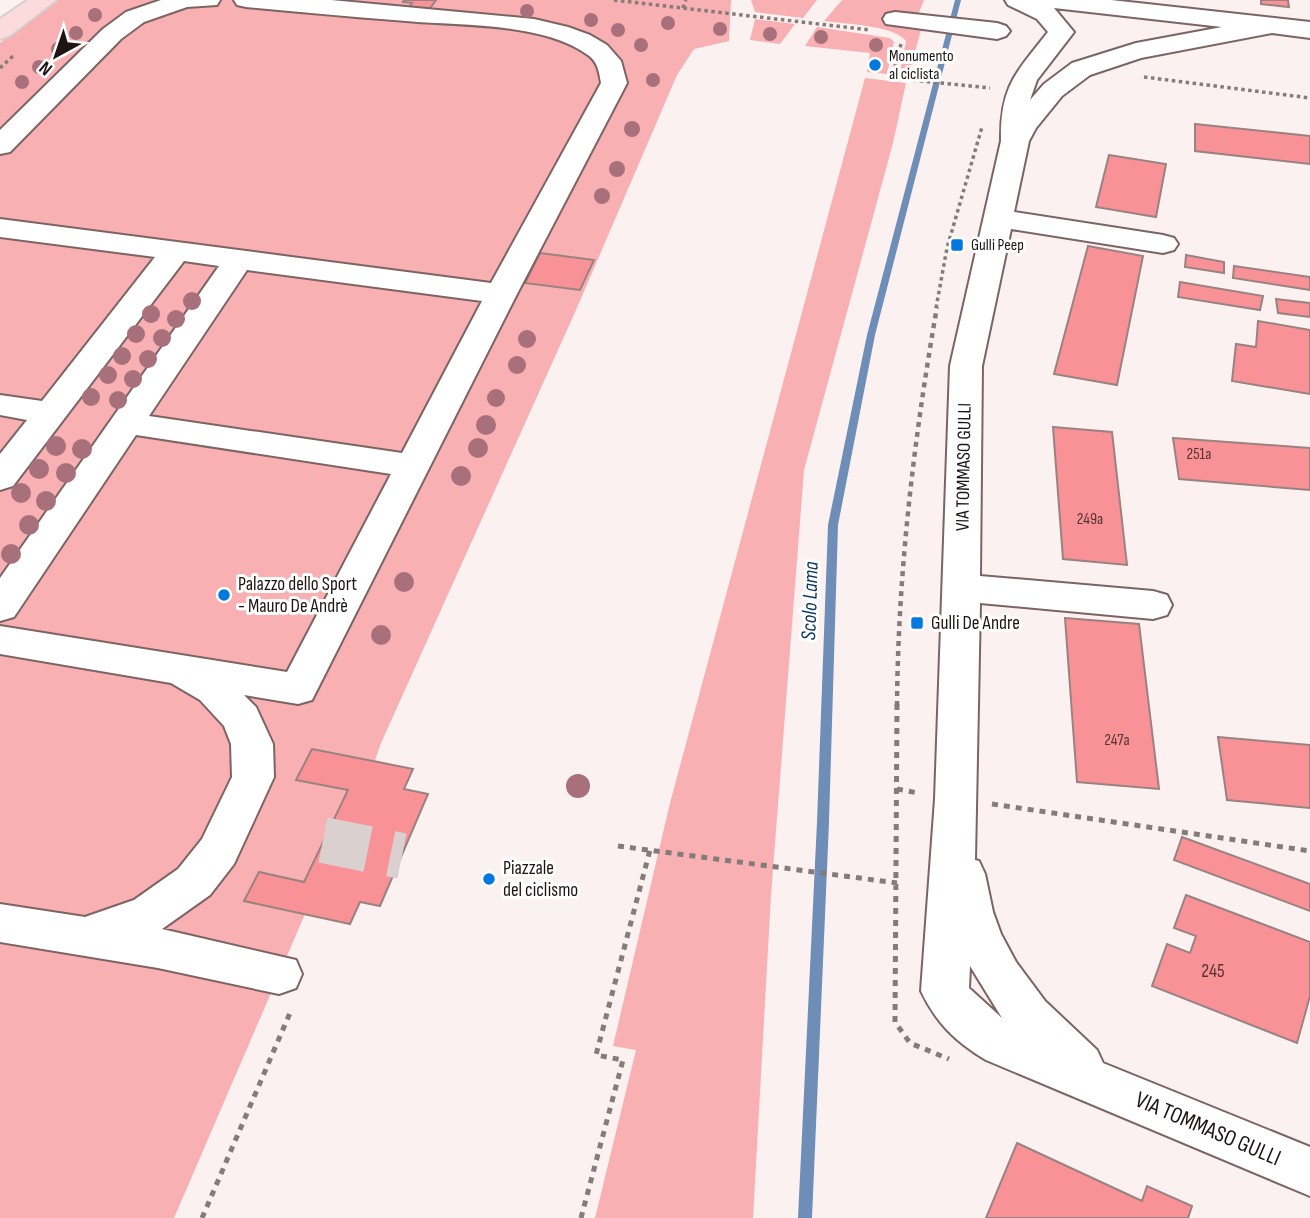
<svg xmlns="http://www.w3.org/2000/svg" width="1310" height="1218" font-family="'Sofia Sans Condensed',sans-serif">
<style>
.green{fill:#f8b0b2}
.lines{fill:none;stroke-linecap:round;stroke-linejoin:round}
.stream{fill:#6e8db7;fill-rule:evenodd}
.building{fill:#f99296;stroke:#9a8282;stroke-width:2}
.minor-tunnel{stroke:#dbd0d0;stroke-width:46;stroke-dasharray:46 23;stroke-linecap:butt}
.minor-casing{stroke:#7c6464;stroke-width:4}
.major-casing{stroke:#d2d0d0;stroke-width:4}
.path-far2{stroke:#857b7b;stroke-width:3.5;stroke-dasharray:3.5 3.5;stroke-linecap:butt}
.path-far1{stroke:#857b7b;stroke-width:4.5;stroke-dasharray:5 5;stroke-linecap:butt}
.path{stroke:#857b7b;stroke-width:5;stroke-dasharray:6 6;stroke-linecap:butt}
.minor{fill:#fff;fill-rule:evenodd}
.major{fill:#fddbdc;fill-rule:evenodd}
.tree{fill:#a8707b}
.poi-dot{fill:#0379e0;stroke:#fff;stroke-width:2.5}
.labels{text-anchor:middle;dominant-baseline:central;stroke-width:6;stroke-linejoin:round;paint-order:stroke}
.far-poi-label{font-size:16px;fill:#1d1414;stroke:#fff;text-anchor:start}
.number-label{font-size:16px;fill:#543434}
.street-label{font-size:19px;fill:#1d1414;stroke:#fff}
.poi-label{font-size:19px;fill:#1d1414;stroke:#fff;text-anchor:start}
.near-number-label{font-size:19px;fill:#543434}
.water-label{font-size:21px;font-style:italic;fill:#0a3664;stroke:#fff}
.near-street-label{font-size:23px;fill:#1d1414;stroke:#fff}
</style>
<rect width="100%" height="100%" fill="#fcf1f1"/>
<path class="green" d="M 54,0 L 731,0 L 729,41 L 694,49 L 677,75 L 576,310 L 381,743 L 375,760 L 413,769 L 404,789 L 428,794 L 380,906 L 360,902 L 350,924 L 305,914 L 174,1218 L 0,1218 L 0,43 Z
M 751,0 L 817,0 L 803,18 L 755,12 Z
M 842,0 L 924,0 L 918,15 L 897,14 L 893,25 L 921,30 L 908,77 L 900,72 L 906,41 C 894,25 844,24 824,21 Z
M 755,19 L 795,24 L 780,44 L 750,40 Z
M 817,27 L 890,38 L 894,42 L 887,74 L 867,72 L 870,53 L 805,46 Z
M 865,78 L 906,83 L 893,143 L 804,470 L 771,895 L 753,1218 L 595,1218 L 636,1050 L 613,1046 L 670,803 Z"/>
<g class="lines">
<path class="stream" d="M 955,0 L 961,0 L 875,335 L 838,525 L 829,822 L 812,1218 L 798,1218 L 817,822 L 828,525 L 867,335 Z"/>
</g>
<path class="building" d="M 404,0 L 436,0 L 426,14 L 406,12 L 412,3 L 403,2 Z
M 1261,0 L 1288,0 L 1289,7 L 1261,4 Z
M 1195,124 L 1310,136 L 1310,164 L 1195,151 Z
M 1109,155 L 1166,164 L 1156,217 L 1096,207 Z
M 1088,246 L 1143,256 L 1117,385 L 1054,374 Z
M 540,253 L 594,260 L 580,290 L 525,283 Z
M 1186,255 L 1224,262 L 1224,273 L 1185,267 Z
M 1234,266 L 1310,277 L 1310,290 L 1233,278 Z
M 1180,282 L 1263,296 L 1260,310 L 1178,297 Z
M 1276,299 L 1310,303 L 1310,317 L 1278,313 Z
M 1258,321 L 1310,330 L 1310,394 L 1232,381 L 1236,344 L 1256,347 Z
M 1053,427 L 1112,432 L 1127,565 L 1063,559 Z
M 1173,438 L 1310,448 L 1310,490 L 1179,479 Z
M 1065,618 L 1139,624 L 1159,789 L 1077,782 Z
M 1218,737 L 1310,745 L 1310,808 L 1227,800 Z
M 312,749 L 413,769 L 404,789 L 428,794 L 380,906 L 360,902 L 350,924 L 244,901 L 259,872 L 304,882 L 348,790 L 296,780 Z
M 1182,837 L 1310,884 L 1310,911 L 1174,860 Z
M 1186,895 L 1310,942 L 1310,996 L 1297,1043 L 1152,986 L 1167,944 L 1190,953 L 1196,936 L 1174,928 Z
M 1017,1143 L 1142,1201 L 1147,1186 L 1192,1206 L 1188,1218 L 986,1218 Z"/>
<g class="lines">
<path class="minor-tunnel" d="M 323,840 L 402,856"/>
<g class="minor-casing">
<path id="minor" d="M 161,0 L 220,0 L 217,5 L 187,7 L 144,22 L 121,39 L 10,152 L 0,154 L 0,130 L 103,29 L 126,12 Z
M 234,0 L 331,0 L 534,19 L 568,27 L 590,35 L 607,45 L 621,61 L 627,83 L 517,294 L 312,700 L 298,704 L 244,695 L 256,707 L 273,744 L 274,777 L 234,864 L 210,895 L 162,929 L 296,960 L 302,974 L 296,988 L 279,994 L 158,968 L 0,942 L 0,904 L 85,917 L 134,900 L 178,869 L 202,839 L 232,777 L 231,744 L 224,726 L 200,700 L 171,683 L 0,654 L 0,626 L 287,672 L 391,474 L 136,435 L 14,617 L 0,621 L 0,578 L 219,266 L 184,261 L 13,486 L 0,490 L 0,454 L 27,420 L 0,415 L 0,395 L 42,401 L 155,257 L 0,237 L 0,219 L 491,283 L 601,83 C 599,72 598,62 588,55 C 543,22 460,26 406,21 C 353,17 299,12 246,7 L 237,5 ZM 247,270 L 482,301 L 402,453 L 149,416 Z
M 1005,0 L 1111,0 L 1310,22 L 1310,38 L 1272,33 L 1141,58 L 1090,75 L 1062,96 L 1036,128 L 1029,141 L 1014,212 L 1163,235 L 1174,238 L 1178,244 L 1174,250 L 1163,253 L 1011,229 L 982,366 L 980,576 L 1153,591 L 1167,595 L 1172,605 L 1167,615 L 1153,619 L 980,603 L 975,860 L 979,861 L 985,874 L 993,912 L 1001,934 L 1016,962 L 1045,1001 L 1097,1050 L 1103,1063 L 1310,1147 L 1310,1196 L 986,1060 C 956,1042 936,1023 921,991 L 935,799 L 950,366 L 1001,141 C 1000,86 1016,73 1048,32 L 1037,19 L 1008,5 ZM 1054,8 L 1222,27 L 1136,43 L 1072,63 L 1044,84 L 1030,100 L 1037,80 L 1074,32 ZM 970,966 L 1002,1018 L 969,988 Z
M 895,12 L 997,23 L 1006,26 L 1010,31 L 1006,36 L 997,39 L 886,24 L 883,19 L 886,14 Z"/>
</g>
<g class="major-casing">
<path id="major" d="M 28,0 L 56,0 L 9,36 L 0,39 L 0,19 Z"/>
</g>
<path class="path-far2" d="M 614,0 L 870,30
M 683,8 L 686,0
M 901,44 L 892,78 L 990,88
M 0,68 L 13,56
M 1144,77 L 1310,98
M 936,308 L 947,248 L 982,127"/>
<path class="path-far1" d="M 897,706 C 898,572 914,438 937,307"/>
<path class="path" d="M 897,704 L 895,1022 L 910,1043 L 949,1059
M 897,789 L 918,793
M 992,804 L 1310,851
M 618,846 L 897,883
M 202,1218 L 290,1013
M 581,1218 L 623,1060 L 596,1055 L 650,850"/>
<use href="#minor" class="minor"/>
<use href="#major" class="major"/>
</g>
<g class="tree">
<circle cx="527" cy="11" r="7"/>
<circle cx="95" cy="15" r="7"/>
<circle cx="591" cy="20" r="7"/>
<circle cx="668" cy="23" r="7"/>
<circle cx="720" cy="29" r="7"/>
<circle cx="618" cy="30" r="7"/>
<circle cx="76" cy="33" r="7"/>
<circle cx="770" cy="34" r="7"/>
<circle cx="821" cy="37" r="7"/>
<circle cx="641" cy="45" r="7"/>
<circle cx="876" cy="45" r="7"/>
<circle cx="58" cy="49" r="7"/>
<circle cx="39" cy="67" r="7"/>
<circle cx="653" cy="80" r="7"/>
<circle cx="22" cy="82" r="7"/>
<circle cx="632" cy="129" r="8"/>
<circle cx="617" cy="169" r="8"/>
<circle cx="602" cy="196" r="8"/>
<circle cx="192" cy="301" r="9"/>
<circle cx="151" cy="314" r="9"/>
<circle cx="176" cy="319" r="9"/>
<circle cx="136" cy="334" r="9"/>
<circle cx="162" cy="338" r="9"/>
<circle cx="527" cy="339" r="9"/>
<circle cx="122" cy="356" r="9"/>
<circle cx="148" cy="359" r="9"/>
<circle cx="517" cy="365" r="9"/>
<circle cx="108" cy="375" r="9"/>
<circle cx="133" cy="379" r="9"/>
<circle cx="91" cy="397" r="9"/>
<circle cx="496" cy="398" r="9"/>
<circle cx="118" cy="400" r="9"/>
<circle cx="486" cy="425" r="10"/>
<circle cx="56" cy="446" r="10"/>
<circle cx="478" cy="448" r="10"/>
<circle cx="82" cy="449" r="10"/>
<circle cx="39" cy="469" r="10"/>
<circle cx="66" cy="473" r="10"/>
<circle cx="461" cy="476" r="10"/>
<circle cx="21" cy="493" r="10"/>
<circle cx="46" cy="501" r="10"/>
<circle cx="29" cy="525" r="10"/>
<circle cx="11" cy="554" r="10"/>
<circle cx="404" cy="582" r="10"/>
<circle cx="381" cy="635" r="10"/>
<circle cx="578" cy="786" r="12"/>
</g>
<g class="poi-dot">
<circle cx="875" cy="65" r="7"/>
<rect x="950" y="238" width="14" height="14" rx="3.5"/>
<circle cx="224" cy="595" r="7"/>
<rect x="910" y="616" width="14" height="14" rx="3.5"/>
<circle cx="489" cy="879" r="7"/>
</g>
<g class="labels">
<g class="far-poi-label">
<text x="889" y="56">Monumento<tspan x="889" dy="18">al ciclista</tspan></text>
<text x="971" y="245">Gulli Peep</text>
</g>
<g class="number-label">
<text x="1199" y="454">251a</text>
<text x="1090" y="519">249a</text>
<text x="1117" y="740">247a</text>
</g>
<g class="street-label">
<text transform="translate(964 467) rotate(-89)">VIA TOMMASO GULLI</text>
</g>
<g class="poi-label">
<text x="238" y="584">Palazzo dello Sport<tspan x="238" dy="22">- Mauro De Andrè</tspan></text>
<text x="931" y="623">Gulli De Andre</text>
<text x="503" y="868">Piazzale<tspan x="503" dy="22">del ciclismo</tspan></text>
</g>
<g class="near-number-label">
<text x="1213" y="971">245</text>
</g>
<g class="water-label">
<text transform="translate(810 601) rotate(-88)">Scolo Lama</text>
</g>
<g class="near-street-label">
<text transform="translate(1208 1129) rotate(23)">VIA TOMMASO GULLI</text>
</g>
</g>
<g transform="translate(56 56) rotate(220)" stroke="#ffffff" stroke-width="5" paint-order="stroke">
<path d="M0-5L12 26L0 18L-12 26Z" fill="#1d1414"/>
<text y="-10" font-size="19" font-weight="bold" text-anchor="middle" fill="#1d1414">N</text>
</g>
</svg>
